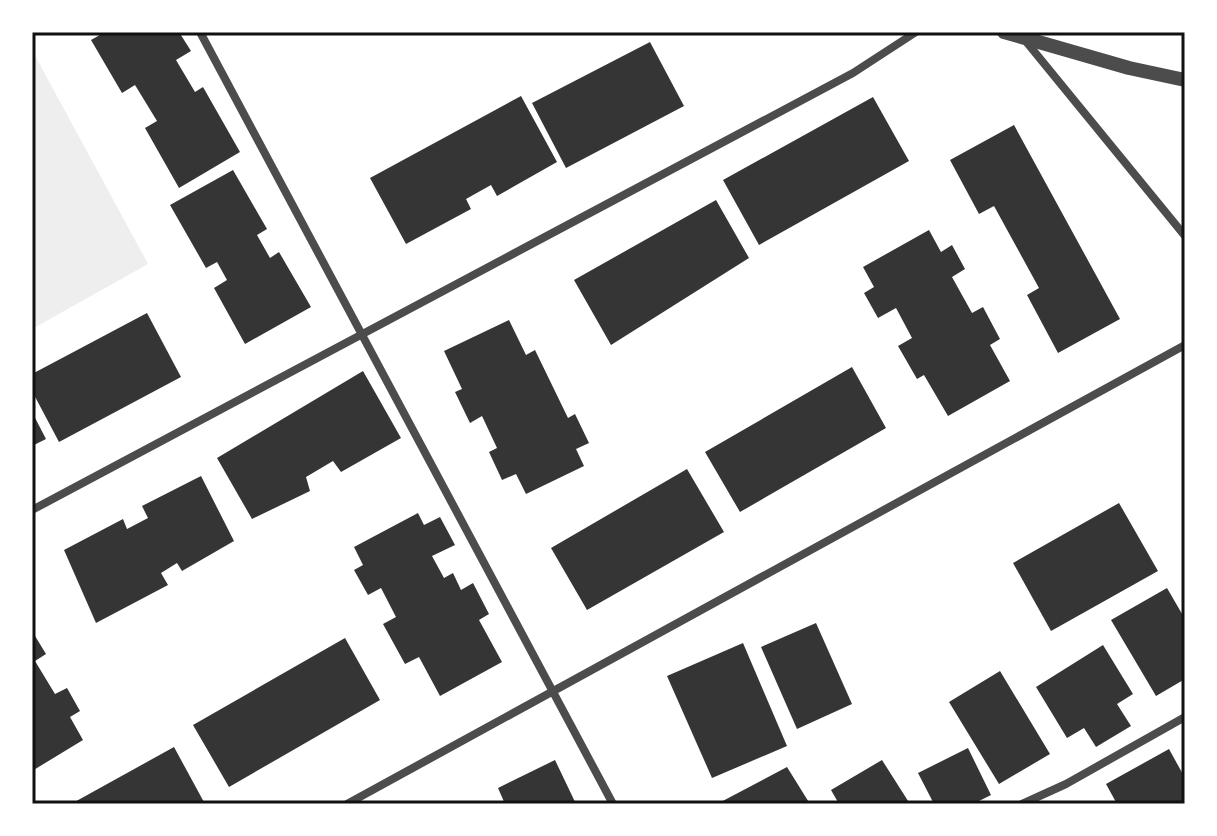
<svg xmlns="http://www.w3.org/2000/svg" width="1217" height="836" font-family="Cabin,sans-serif">
<style>
.green{fill:#eee}
.building{fill:#353535}
.lines{fill:none;stroke-linecap:round;stroke-linejoin:round}
.minor{stroke:#4c4c4c;stroke-width:8}
.tertiary{stroke:#4c4c4c;stroke-width:14}
.neatline{fill:none;stroke:#111;stroke-width:3}
</style>
<rect width="100%" height="100%" fill="#fff"/>
<path class="green" d="M 32,50 L 148,264 L 32,329 Z"/>
<path class="building" d="M 105,32 L 179,32 L 191,51 L 176,60 L 195,92 L 203,87 L 240,152 L 179,188 L 145,128 L 157,121 L 135,85 L 122,93 L 91,40 Z
M 650,42 L 684,106 L 566,168 L 532,103 Z
M 521,96 L 557,162 L 497,196 L 491,185 L 466,199 L 471,209 L 406,244 L 370,178 Z
M 873,97 L 909,161 L 759,245 L 723,180 Z
M 1014,125 L 1120,319 L 1058,353 L 1027,295 L 1039,288 L 994,206 L 979,214 L 950,160 Z
M 233,170 L 267,229 L 257,235 L 270,258 L 279,252 L 311,307 L 245,344 L 214,288 L 227,280 L 217,262 L 206,268 L 170,205 Z
M 716,200 L 749,258 L 611,345 L 574,280 Z
M 929,230 L 941,252 L 952,245 L 965,269 L 952,277 L 972,313 L 983,307 L 1000,339 L 990,345 L 1010,381 L 948,416 L 924,375 L 917,379 L 898,346 L 912,338 L 896,308 L 878,318 L 864,293 L 874,287 L 863,267 Z
M 147,313 L 181,377 L 59,442 L 32,391 L 32,374 Z
M 509,320 L 526,355 L 535,350 L 568,418 L 575,414 L 589,443 L 576,449 L 584,466 L 526,494 L 516,474 L 502,480 L 489,452 L 497,448 L 482,416 L 470,423 L 455,392 L 462,389 L 444,351 Z
M 852,367 L 886,428 L 740,512 L 705,452 Z
M 363,371 L 401,438 L 341,472 L 333,461 L 306,477 L 310,491 L 252,519 L 217,458 Z
M 32,412 L 46,439 L 32,446 Z
M 687,469 L 724,532 L 587,610 L 551,548 Z
M 201,476 L 234,541 L 182,571 L 177,563 L 161,573 L 168,585 L 96,623 L 64,550 L 123,519 L 127,529 L 148,518 L 142,506 Z
M 1119,503 L 1158,571 L 1051,631 L 1013,563 Z
M 418,513 L 424,525 L 440,517 L 455,545 L 432,556 L 444,578 L 453,573 L 461,590 L 473,583 L 489,614 L 479,620 L 502,662 L 440,696 L 419,657 L 405,664 L 383,624 L 396,617 L 381,588 L 368,595 L 354,570 L 363,565 L 354,547 Z
M 1167,588 L 1185,619 L 1185,679 L 1156,696 L 1111,620 Z
M 816,623 L 852,704 L 797,729 L 761,647 Z
M 32,631 L 46,654 L 35,661 L 55,694 L 67,688 L 80,711 L 70,717 L 83,740 L 32,771 Z
M 345,638 L 380,700 L 229,787 L 193,725 Z
M 743,643 L 787,746 L 712,778 L 667,676 Z
M 1103,645 L 1133,694 L 1117,704 L 1131,726 L 1096,747 L 1084,728 L 1067,738 L 1036,687 Z
M 1000,671 L 1050,754 L 999,784 L 949,702 Z
M 174,747 L 205,804 L 71,804 Z
M 968,748 L 991,795 L 973,804 L 934,804 L 918,773 Z
M 1169,749 L 1185,778 L 1185,804 L 1117,804 L 1106,784 Z
M 555,760 L 576,804 L 505,804 L 498,788 Z
M 882,760 L 910,804 L 839,804 L 831,790 Z
M 787,767 L 810,804 L 717,804 Z"/>
<g class="lines">
<path class="minor" d="M 200,32 L 613,804
M 1024,39 L 1185,236
M 32,510 L 853,73 L 916,32
M 347,804 L 1185,345
M 1022,804 L 1066,784 L 1185,717"/>
<path class="tertiary" d="M 1004,32 L 1129,68 L 1185,80"/>
</g>
<rect width="1217" height="836" fill="none" stroke="#ffffff" stroke-width="68"/>
<rect x="34" y="34" width="1149" height="768" class="neatline"/>
</svg>
